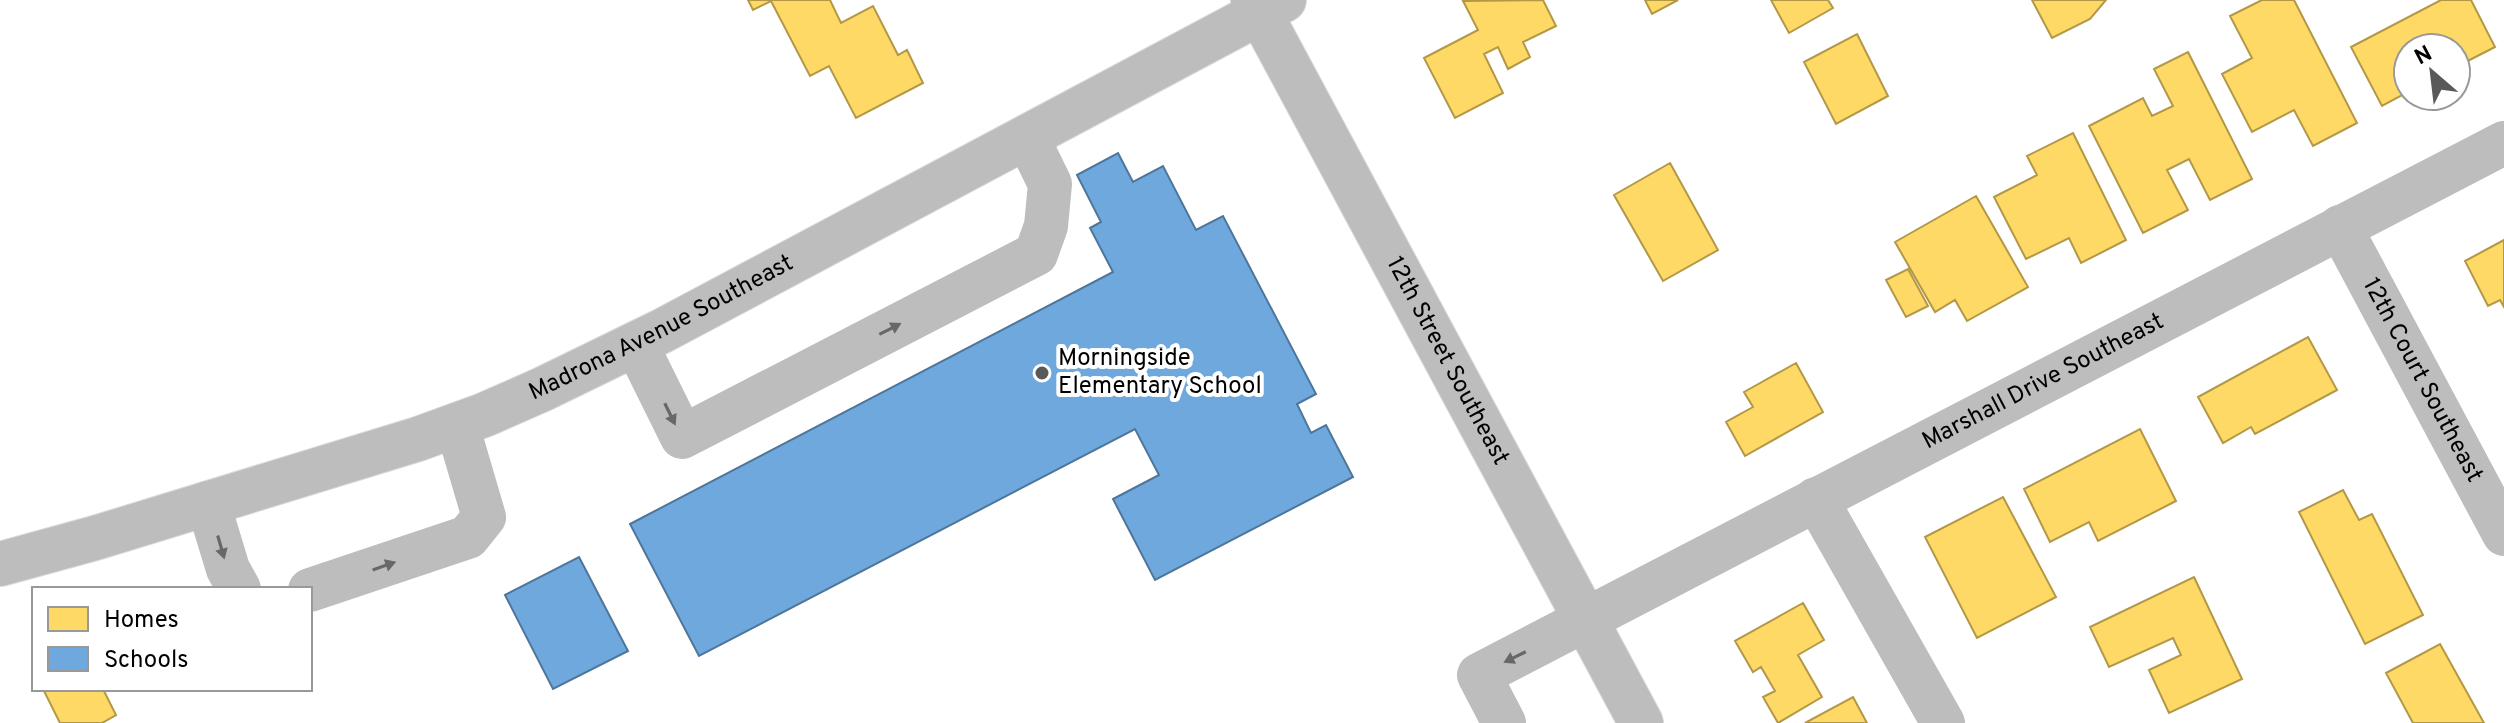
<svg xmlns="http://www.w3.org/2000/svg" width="2504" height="723" font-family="Overpass,sans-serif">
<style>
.homes{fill:#ffd966;stroke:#b29847;stroke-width:2}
.schools{fill:#6fa8dc;stroke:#4e769a;stroke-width:2}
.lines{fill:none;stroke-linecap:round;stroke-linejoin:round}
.major-casing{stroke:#dbdbdb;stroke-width:46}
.minor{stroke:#bdbdbd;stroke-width:44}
.major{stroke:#bdbdbd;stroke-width:44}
.oneway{fill:#686868}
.poi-dot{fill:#595959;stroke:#fff;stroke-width:3}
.labels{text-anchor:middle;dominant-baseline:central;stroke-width:8;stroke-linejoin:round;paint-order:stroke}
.street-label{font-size:24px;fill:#000;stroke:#fff}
.poi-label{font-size:24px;fill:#000;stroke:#fff;text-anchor:start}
</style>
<rect width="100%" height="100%" fill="#fff"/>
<path class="homes" d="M 748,0 L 830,0 L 841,23 L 873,6 L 898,55 L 907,50 L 923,83 L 856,118 L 829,66 L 810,76 L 771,1 L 753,10 Z
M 1543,0 L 1556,26 L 1523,42 L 1530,57 L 1508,69 L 1498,47 L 1484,54 L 1503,93 L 1455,118 L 1424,58 L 1478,30 L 1463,1 Z
M 1645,0 L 1678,0 L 1652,14 Z
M 1771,0 L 1828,0 L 1833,8 L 1789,33 Z
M 2032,0 L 2106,0 L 2090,19 L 2052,38 Z
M 2262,0 L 2294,0 L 2357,123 L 2313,146 L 2294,110 L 2252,132 L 2222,74 L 2252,58 L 2230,16 Z
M 2441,0 L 2471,0 L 2495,47 L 2456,67 L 2456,48 L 2408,48 L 2408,92 L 2382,106 L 2351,47 Z
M 1857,34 L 1888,96 L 1836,124 L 1804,62 Z
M 2188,52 L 2252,179 L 2210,200 L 2189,159 L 2167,170 L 2188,210 L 2143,233 L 2089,126 L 2143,98 L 2152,116 L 2173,106 L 2154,69 Z
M 2073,133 L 2126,240 L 2081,263 L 2069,238 L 2026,259 L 1994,197 L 2037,175 L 2027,156 Z
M 1670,163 L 1718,250 L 1663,281 L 1614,195 Z
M 1976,196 L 2028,287 L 1967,321 L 1955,300 L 1935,312 L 1895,242 Z
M 2504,240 L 2504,307 L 2500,300 L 2488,306 L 2465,261 Z
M 1908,269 L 1928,306 L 1906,317 L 1886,280 Z
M 2308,337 L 2337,390 L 2255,434 L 2251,427 L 2223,443 L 2198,397 Z
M 1796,363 L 1823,412 L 1745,456 L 1726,422 L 1753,407 L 1744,392 Z
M 2140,429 L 2176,501 L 2098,541 L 2089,522 L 2050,542 L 2024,489 Z
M 2343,490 L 2359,520 L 2372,514 L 2423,615 L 2365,644 L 2299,512 Z
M 2003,497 L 2056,597 L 1977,638 L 1925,537 Z
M 2194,577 L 2242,679 L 2169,713 L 2149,670 L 2181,655 L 2173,638 L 2109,667 L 2090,627 Z
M 1803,603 L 1824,640 L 1798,655 L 1822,697 L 1778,723 L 1763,697 L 1775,691 L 1761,667 L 1753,672 L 1735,641 Z
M 2440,644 L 2484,723 L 2413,723 L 2386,673 Z
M 43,689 L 103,689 L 116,715 L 102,723 L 60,723 Z
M 1853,697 L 1867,723 L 1805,723 Z"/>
<path class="schools" d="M 1118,153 L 1133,182 L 1163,166 L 1196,230 L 1223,216 L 1316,394 L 1297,404 L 1311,433 L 1326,425 L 1353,477 L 1155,580 L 1113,499 L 1159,475 L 1135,429 L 699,656 L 630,524 L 1113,272 L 1090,228 L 1101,222 L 1077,175 Z
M 579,557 L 628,651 L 553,689 L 505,595 Z"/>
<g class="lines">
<g class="major-casing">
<g id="major">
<path id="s3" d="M 1253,0 L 1641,723"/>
<path id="s4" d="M 0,564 L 95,538 L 418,439 L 484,415 L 543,389 L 662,331 L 1284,0"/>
</g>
</g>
<g class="minor">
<path id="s1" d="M 2340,227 L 2504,534"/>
<path d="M 636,344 L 682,437 L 1036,254 L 1046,226 L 1050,184 L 1027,137"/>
<path d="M 1816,499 L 1943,723"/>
<path d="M 208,503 L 228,569 L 239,589"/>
<path d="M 310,590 L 468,537 L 484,517 L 457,425"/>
<path id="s2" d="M 1504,723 L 1479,675 L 2504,143"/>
</g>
<use href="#major" class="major"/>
</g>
<defs><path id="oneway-solid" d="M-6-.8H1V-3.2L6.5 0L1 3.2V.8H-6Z" transform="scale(2)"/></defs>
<g class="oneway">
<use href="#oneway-solid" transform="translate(890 329) rotate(-27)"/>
<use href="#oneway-solid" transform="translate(670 414) rotate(64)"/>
<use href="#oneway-solid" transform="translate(221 547) rotate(74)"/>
<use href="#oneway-solid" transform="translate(384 566) rotate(-19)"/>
<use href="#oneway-solid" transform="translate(1515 657) rotate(154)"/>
</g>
<circle class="poi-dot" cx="1042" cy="373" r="8"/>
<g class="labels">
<g class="street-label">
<text stroke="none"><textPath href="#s4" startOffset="704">Madrona Avenue Southeast</textPath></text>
<text stroke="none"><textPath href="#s3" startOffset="410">12th Street Southeast</textPath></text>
<text stroke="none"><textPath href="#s1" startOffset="174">12th Court Southeast</textPath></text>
<text stroke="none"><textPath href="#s2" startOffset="690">Marshall Drive Southeast</textPath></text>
</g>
<g class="poi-label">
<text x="1058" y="359">Morningside<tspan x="1058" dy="28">Elementary School</tspan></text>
</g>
</g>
<rect x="32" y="587" width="280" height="104" fill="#ffffff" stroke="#999999" stroke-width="2"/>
<rect x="48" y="607" width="40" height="24" fill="#ffd966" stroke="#999999" stroke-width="2"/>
<text x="104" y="627" font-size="24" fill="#000000">Homes</text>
<rect x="48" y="647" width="40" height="24" fill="#6fa8dc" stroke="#999999" stroke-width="2"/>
<text x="104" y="667" font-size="24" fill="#000000">Schools</text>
<g transform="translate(2432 72) rotate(332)"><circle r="38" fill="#ffffff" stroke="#999999" stroke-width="2"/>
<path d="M0-6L14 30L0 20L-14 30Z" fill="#595959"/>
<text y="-12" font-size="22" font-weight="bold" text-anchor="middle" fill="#000000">N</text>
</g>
</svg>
